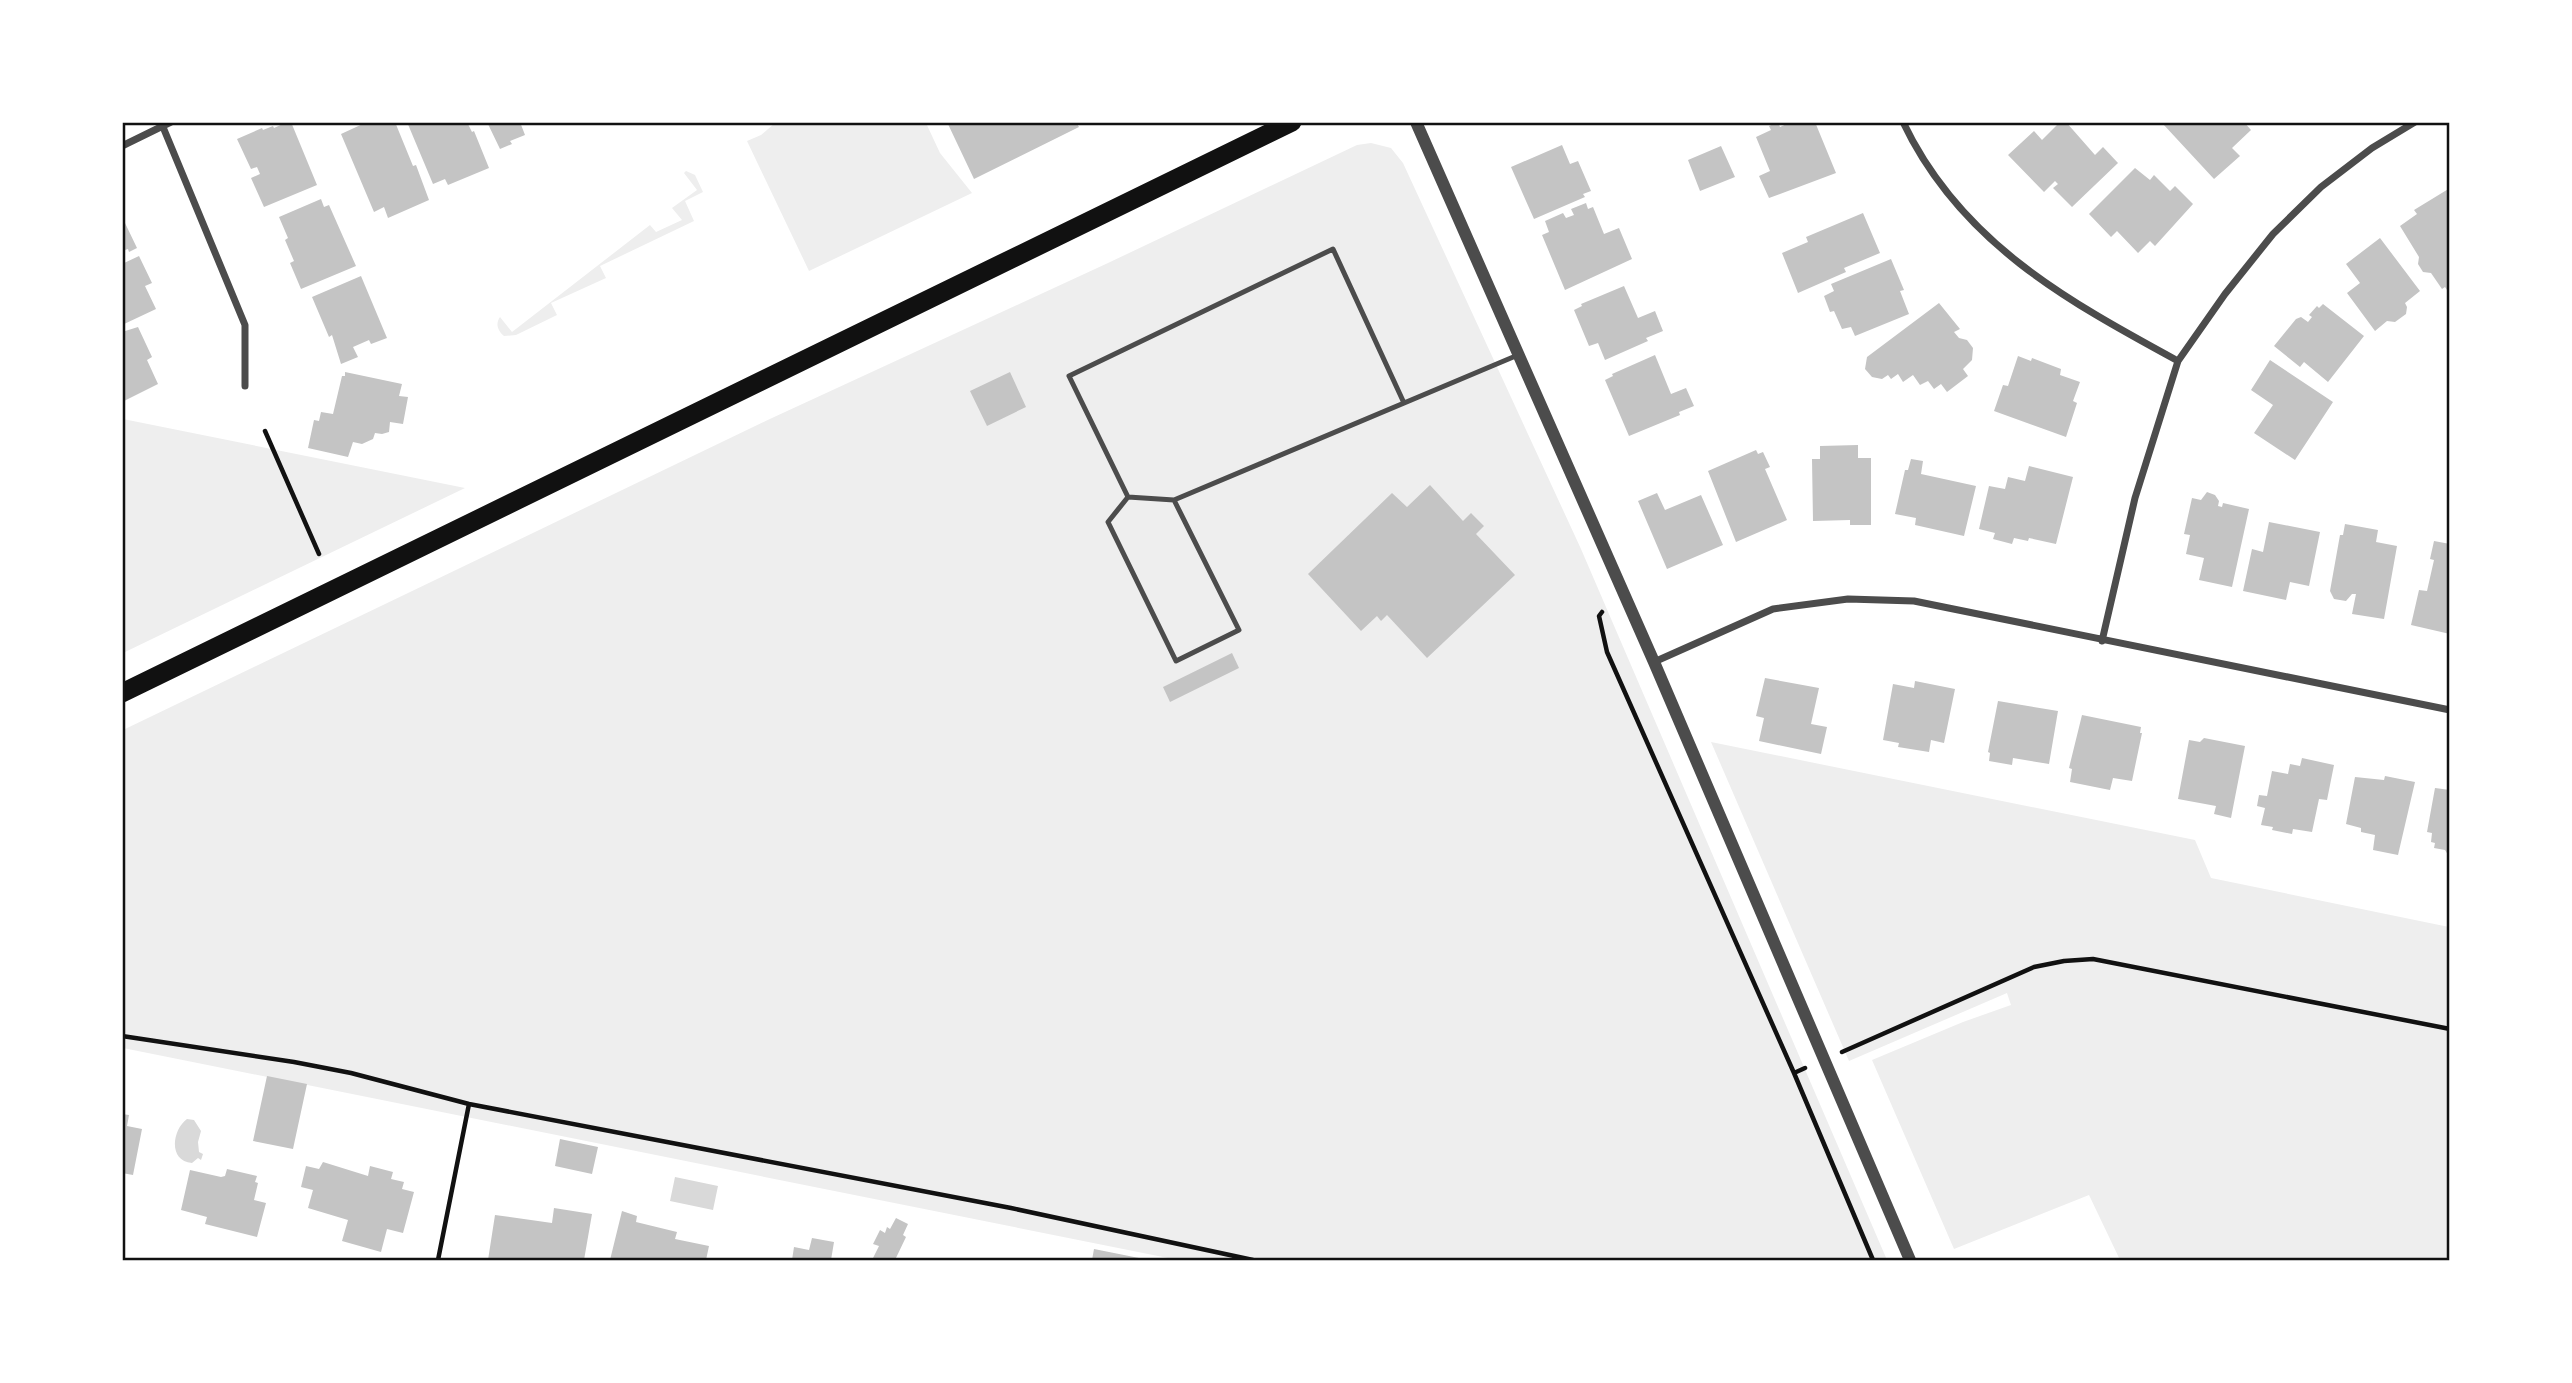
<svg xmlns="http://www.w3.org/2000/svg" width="2572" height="1383" font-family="'IBM Plex Sans',sans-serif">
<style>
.green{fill:#eee}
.water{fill:#d9d9d9}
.building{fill:#c4c4c4}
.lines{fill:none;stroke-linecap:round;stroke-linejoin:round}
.path{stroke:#111;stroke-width:4.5}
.service{stroke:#4c4c4c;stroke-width:5}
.minor{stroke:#4c4c4c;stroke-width:7}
.tertiary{stroke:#4c4c4c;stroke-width:12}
.trunk{stroke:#111;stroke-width:19}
.neatline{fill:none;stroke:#111;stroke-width:2.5}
</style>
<rect width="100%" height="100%" fill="#fff"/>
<path class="green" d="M 775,123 L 926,123 L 940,153 L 972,193 L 809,271 L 747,141 L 761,135 Z
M 1371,143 L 1391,148 L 1403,163 L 1581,549 L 1887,1260 L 1178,1260 L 123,1048 L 123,730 L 772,418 L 1108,263 L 1357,145 Z
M 686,171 L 695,175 L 703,192 L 685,201 L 694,221 L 600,266 L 606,278 L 551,303 L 557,315 L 516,335 L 504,336 C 498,331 495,324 500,317 L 512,332 L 650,225 L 656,232 L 682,220 L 672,208 L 697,190 L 684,173 Z
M 123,419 L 465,488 L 123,653 Z
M 1711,742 L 2195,840 L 2211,878 L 2449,927 L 2449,1260 L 2120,1260 L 2089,1195 L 1954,1249 L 1872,1060 L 1963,1022 L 2011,1005 L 2007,993 L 1849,1061 Z"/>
<path class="water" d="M 187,1119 L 194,1120 L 201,1131 L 198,1142 L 199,1152 L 203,1154 L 201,1160 L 198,1158 L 192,1163 C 168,1161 172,1130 187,1119 Z
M 675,1177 L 718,1186 L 713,1210 L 670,1201 Z"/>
<path class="building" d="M 287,122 L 291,122 L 317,185 L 264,207 L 251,178 L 260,174 L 257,167 L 251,169 L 237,139 L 262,128 L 263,130 L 273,126 L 274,128 Z
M 367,122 L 395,122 L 413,166 L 416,165 L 429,200 L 388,218 L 384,207 L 374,212 L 341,134 Z
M 407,122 L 467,122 L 472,132 L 474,131 L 489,168 L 448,185 L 445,179 L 433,184 Z
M 487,122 L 520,122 L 525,135 L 510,141 L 512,144 L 500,149 Z
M 947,122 L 1076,122 L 1079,127 L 974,179 Z
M 1778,122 L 1780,127 L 1791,122 L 1815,122 L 1836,173 L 1769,198 L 1759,176 L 1770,171 L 1756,137 L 1771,130 L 1769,126 Z
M 2060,122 L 2066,122 L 2095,155 L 2103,147 L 2118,163 L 2072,207 L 2053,188 L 2058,184 L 2055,181 L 2044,192 L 2008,155 L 2034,131 L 2042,140 Z
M 2165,122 L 2244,122 L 2251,130 L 2232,148 L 2240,156 L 2214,179 L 2163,124 Z
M 1562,145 L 1570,164 L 1578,161 L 1591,191 L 1583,194 L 1585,197 L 1534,219 L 1511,167 Z
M 1721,146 L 1735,177 L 1700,191 L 1688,160 Z
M 2135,168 L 2150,180 L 2154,175 L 2170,191 L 2175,186 L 2193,204 L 2155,246 L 2150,241 L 2138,253 L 2117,231 L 2111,237 L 2089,214 Z
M 2450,188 L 2450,294 L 2445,287 L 2442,289 L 2431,273 L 2423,272 L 2418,264 L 2419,257 L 2400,226 L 2417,214 L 2414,210 Z
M 321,199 L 324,207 L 329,205 L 356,266 L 301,289 L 290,263 L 294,261 L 285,240 L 288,238 L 279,217 Z
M 1586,203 L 1588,209 L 1593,207 L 1604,234 L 1619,228 L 1632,259 L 1565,290 L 1542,235 L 1549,232 L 1545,221 L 1563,213 L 1566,218 L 1574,215 L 1571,209 Z
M 1863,213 L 1880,253 L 1844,268 L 1846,272 L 1798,293 L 1782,253 L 1808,242 L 1806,237 Z
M 125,223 L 137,248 L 129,252 L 128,249 L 122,251 L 122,224 Z
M 2380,238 L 2420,291 L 2405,303 L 2407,307 L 2406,314 L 2395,322 L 2387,321 L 2375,331 L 2347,293 L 2360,283 L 2346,264 Z
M 139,256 L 152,283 L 145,286 L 156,309 L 122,325 L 122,264 Z
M 1891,259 L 1904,290 L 1900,291 L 1909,314 L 1855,336 L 1851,327 L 1842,329 L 1834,311 L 1830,312 L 1824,296 L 1834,291 L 1831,284 Z
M 361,276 L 387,338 L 371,344 L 369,340 L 353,347 L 358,357 L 341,364 L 332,335 L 329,337 L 312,297 Z
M 1624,286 L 1638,318 L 1655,311 L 1663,331 L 1646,338 L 1648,341 L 1605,360 L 1598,343 L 1589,346 L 1574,310 L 1582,306 L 1581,304 Z
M 1939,303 L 1960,329 L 1954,332 L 1959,338 L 1967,340 L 1973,348 L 1972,360 L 1963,369 L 1968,376 L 1947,392 L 1941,384 L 1934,389 L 1928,381 L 1920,385 L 1913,375 L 1903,382 L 1898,374 L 1891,379 L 1888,375 L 1882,379 L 1872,377 L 1865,369 L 1867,357 Z
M 2323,304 L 2364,336 L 2328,382 L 2304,362 L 2300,367 L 2274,346 L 2296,319 L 2301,317 L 2308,322 L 2312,317 L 2309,315 L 2317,306 L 2319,308 Z
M 138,327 L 152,357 L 147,360 L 158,384 L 122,402 L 122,332 Z
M 1655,355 L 1671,394 L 1686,388 L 1694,406 L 1679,412 L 1680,415 L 1629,436 L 1605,380 L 1613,376 L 1612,374 Z
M 2018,356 L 2031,361 L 2032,358 L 2061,369 L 2060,375 L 2080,382 L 2073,401 L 2077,403 L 2066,437 L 1994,411 L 2003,385 L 2008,386 Z
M 2270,360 L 2333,402 L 2295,460 L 2254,433 L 2273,405 L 2251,390 Z
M 345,372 L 402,384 L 399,396 L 408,397 L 403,424 L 390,422 L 389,432 L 382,434 L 375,433 L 373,439 L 362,444 L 353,442 L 348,457 L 308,448 L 314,420 L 319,421 L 321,412 L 333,414 L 342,376 L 345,376 Z
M 1010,372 L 1026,407 L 987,426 L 970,391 Z
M 1858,445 L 1858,458 L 1871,458 L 1871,525 L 1850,525 L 1850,520 L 1813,521 L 1812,459 L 1820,459 L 1820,446 Z
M 1756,450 L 1758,454 L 1763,452 L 1770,467 L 1765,469 L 1787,520 L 1736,542 L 1708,471 Z
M 1911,459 L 1923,461 L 1921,474 L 1976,486 L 1964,536 L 1915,525 L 1916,518 L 1895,514 L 1905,470 L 1908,470 Z
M 2029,466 L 2073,477 L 2056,544 L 2029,538 L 2028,541 L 2014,538 L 2012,544 L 1993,539 L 1995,533 L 1979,529 L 1989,486 L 2005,489 L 2008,477 L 2025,481 Z
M 1430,485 L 1463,521 L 1471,513 L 1484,526 L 1476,534 L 1515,575 L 1427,658 L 1387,615 L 1381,621 L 1377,616 L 1361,631 L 1308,574 L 1392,493 L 1407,507 Z
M 2207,492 L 2215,495 L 2219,501 L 2218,506 L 2222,507 L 2223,503 L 2249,509 L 2232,587 L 2199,580 L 2204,558 L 2186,554 L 2190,535 L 2184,534 L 2192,498 L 2201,500 Z
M 1657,493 L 1665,510 L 1701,495 L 1723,545 L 1667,569 L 1638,501 Z
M 2269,522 L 2320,532 L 2309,586 L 2290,582 L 2286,600 L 2243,591 L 2252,549 L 2263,552 Z
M 2345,524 L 2378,530 L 2376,542 L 2397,546 L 2384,619 L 2352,614 L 2356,594 L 2352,594 L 2346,601 L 2334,599 L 2330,591 L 2340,535 L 2343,535 Z
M 2434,541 L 2450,544 L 2450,634 L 2411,625 L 2419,590 L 2427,591 L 2434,560 L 2430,559 Z
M 1232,653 L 1239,668 L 1170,702 L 1163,687 Z
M 1765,678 L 1819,688 L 1811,724 L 1827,727 L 1821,754 L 1759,741 L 1764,718 L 1756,716 Z
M 1915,681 L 1955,689 L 1944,743 L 1931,740 L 1929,752 L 1898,747 L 1899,743 L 1883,740 L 1893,684 L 1914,688 Z
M 1998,701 L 2058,711 L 2049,764 L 2013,758 L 2012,765 L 1989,761 L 1990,753 L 1988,752 Z
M 2082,715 L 2141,727 L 2140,733 L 2142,733 L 2132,781 L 2113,778 L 2110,790 L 2070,782 L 2072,769 L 2069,768 Z
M 2204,738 L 2245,746 L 2231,818 L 2214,814 L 2216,806 L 2178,799 L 2189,740 L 2200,742 Z
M 2302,758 L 2334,765 L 2327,800 L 2319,799 L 2312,832 L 2293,829 L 2292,834 L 2272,830 L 2273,827 L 2261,825 L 2265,808 L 2257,806 L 2259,795 L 2267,796 L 2272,771 L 2288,774 L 2290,764 L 2300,766 Z
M 2385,776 L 2415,782 L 2398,855 L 2373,850 L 2375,835 L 2361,832 L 2361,828 L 2346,824 L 2355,777 L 2384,780 Z
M 2435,788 L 2450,790 L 2450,858 L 2445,850 L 2434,848 L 2435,843 L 2431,842 L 2432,833 L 2427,832 Z
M 267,1076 L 307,1084 L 293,1149 L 253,1141 Z
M 122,1114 L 129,1115 L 127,1126 L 142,1129 L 133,1175 L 122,1173 Z
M 560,1139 L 598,1147 L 592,1174 L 555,1166 Z
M 323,1162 L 368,1176 L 370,1166 L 393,1172 L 391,1179 L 404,1182 L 402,1189 L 414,1192 L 403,1233 L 387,1229 L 381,1252 L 342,1241 L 348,1220 L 308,1208 L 313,1190 L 301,1187 L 306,1166 L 319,1169 Z
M 227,1169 L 257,1176 L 255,1182 L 258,1183 L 254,1200 L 266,1203 L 257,1237 L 205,1224 L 207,1217 L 181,1210 L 190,1170 L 221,1177 L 225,1176 Z
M 554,1208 L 592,1214 L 584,1260 L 488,1260 L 495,1215 L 552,1223 Z
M 622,1211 L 637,1216 L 636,1222 L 677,1232 L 675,1239 L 709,1246 L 706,1260 L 610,1260 Z
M 896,1218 L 908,1224 L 903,1235 L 906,1237 L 895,1260 L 872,1260 L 879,1246 L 873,1244 L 880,1230 L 885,1233 L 887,1227 L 890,1229 Z
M 812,1238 L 834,1242 L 831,1260 L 792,1260 L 794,1247 L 809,1250 Z
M 1094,1249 L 1139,1258 L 1139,1260 L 1092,1260 Z"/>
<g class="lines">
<path class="path" d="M 265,431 L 319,554
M 1602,612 L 1599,616 L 1607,652 L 1794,1073
M 122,1036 L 294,1062 L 351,1073 L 469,1104 L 1011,1208 L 1253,1260
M 1842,1052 L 2034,967 L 2064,961 L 2093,959 L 2450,1029
M 1805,1068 L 1794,1073 L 1873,1260
M 438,1260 L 469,1104"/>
<path class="service" d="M 1404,403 L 1333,249 L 1069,376 L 1128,497 L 1174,500 L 1518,355
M 1128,497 L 1108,522 L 1176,661 L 1239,630 L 1174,500"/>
<path class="minor" d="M 1903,122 C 1960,242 2066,300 2178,361
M 163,127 L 245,325 L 245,386
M 122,146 L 171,122
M 2102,641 L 2135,498 L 2178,361 L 2225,294 L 2273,234 L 2321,187 L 2372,148 L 2415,122
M 1654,662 L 1773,609 L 1848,599 L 1914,601 L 2450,710"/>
<path class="tertiary" d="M 1416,122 L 1654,662 L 1910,1260"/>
<path class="trunk" d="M 122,693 L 1292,122"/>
</g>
<rect width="2572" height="1383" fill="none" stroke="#ffffff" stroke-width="248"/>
<rect x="124" y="124" width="2324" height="1135" class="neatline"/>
</svg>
